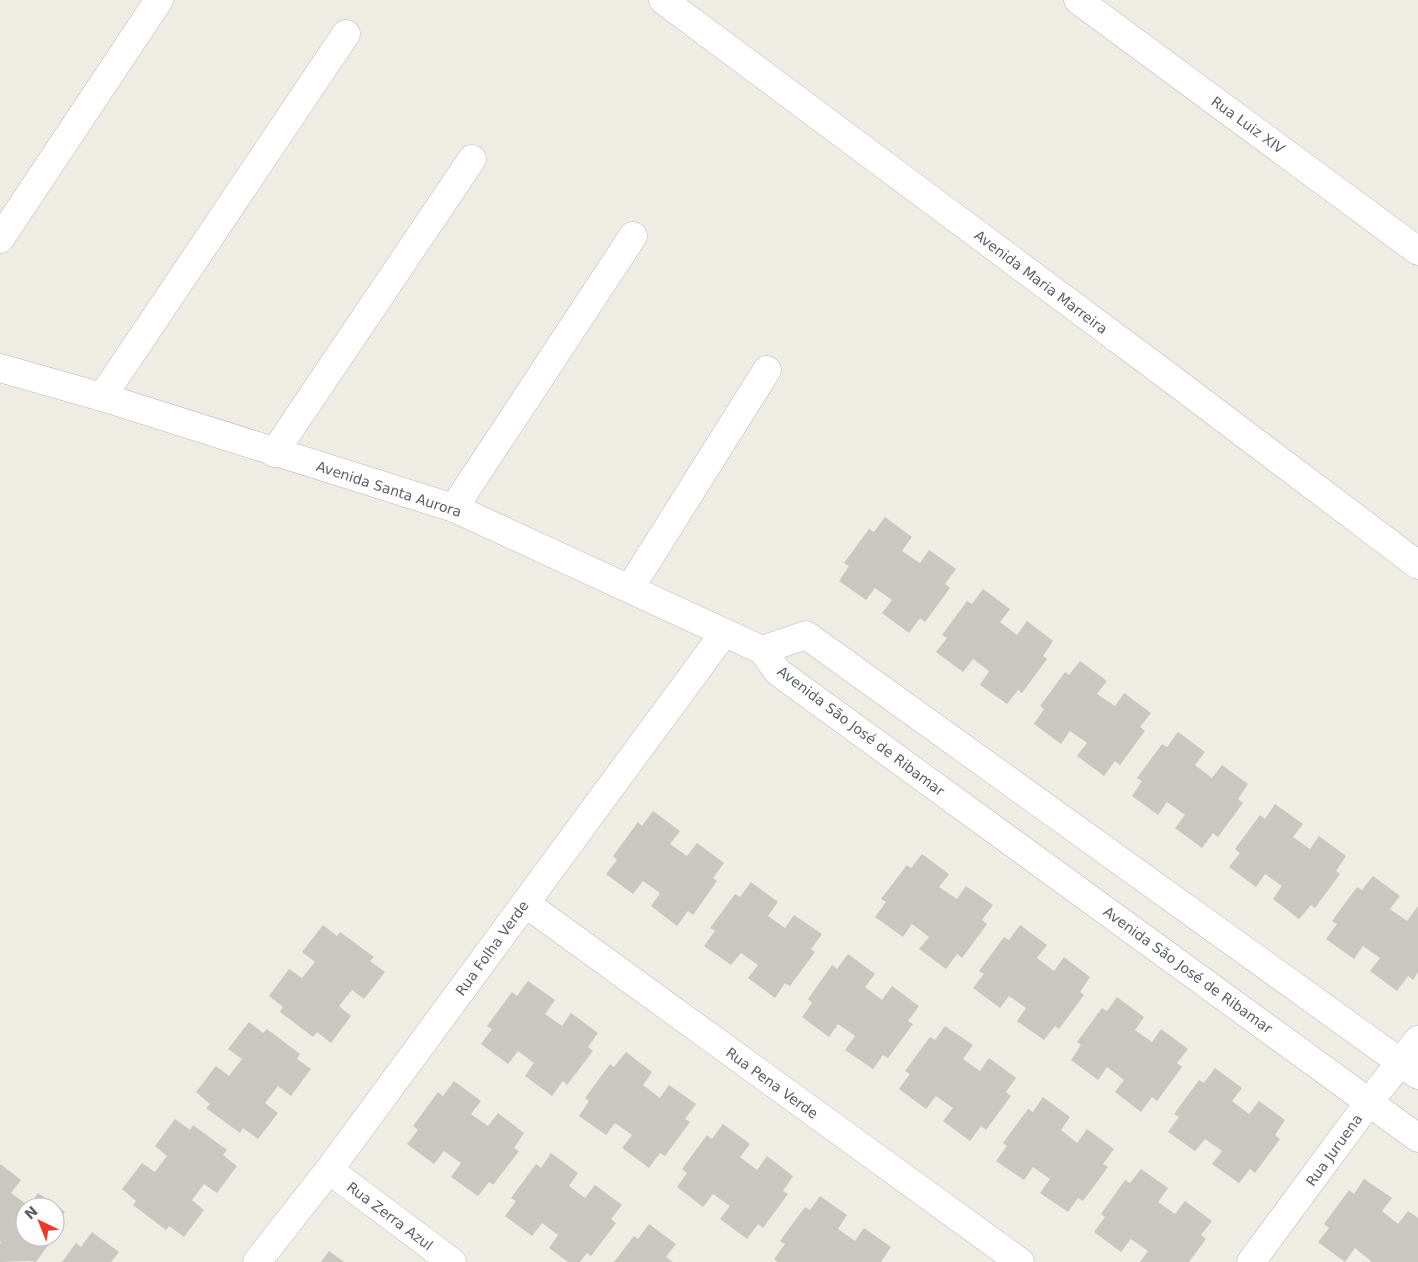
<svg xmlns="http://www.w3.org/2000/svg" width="1418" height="1262" font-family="'DejaVu Sans',sans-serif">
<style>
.building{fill:#cac7c1}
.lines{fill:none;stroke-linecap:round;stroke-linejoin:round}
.minor-casing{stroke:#b7babe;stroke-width:29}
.tertiary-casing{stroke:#b7babe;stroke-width:29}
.minor{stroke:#fff;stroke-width:28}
.tertiary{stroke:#fff;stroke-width:28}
.labels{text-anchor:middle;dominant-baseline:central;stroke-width:4.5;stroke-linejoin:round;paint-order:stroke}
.street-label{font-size:14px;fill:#5c6065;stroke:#fff}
</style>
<rect width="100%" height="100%" fill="#efece4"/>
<path class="building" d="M 885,517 L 912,537 L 902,551 L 920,563 L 929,550 L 956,569 L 945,584 L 950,588 L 925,622 L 920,618 L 909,633 L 882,613 L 892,600 L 875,588 L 866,600 L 839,581 L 849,566 L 844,563 L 869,529 L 874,532 Z
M 983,589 L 1010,609 L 1000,622 L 1017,635 L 1027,621 L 1053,641 L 1043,656 L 1047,659 L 1022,693 L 1018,690 L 1007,704 L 980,685 L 989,671 L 973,659 L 963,672 L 936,652 L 947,638 L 942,635 L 967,601 L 972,604 Z
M 1080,661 L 1107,681 L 1097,694 L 1115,706 L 1124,693 L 1151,713 L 1140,727 L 1145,731 L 1120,765 L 1115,761 L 1104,776 L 1077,756 L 1087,743 L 1070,731 L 1061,744 L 1034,724 L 1044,709 L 1040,706 L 1065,672 L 1069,675 Z
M 1178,732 L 1205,752 L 1195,765 L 1212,778 L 1222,765 L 1248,784 L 1238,799 L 1243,803 L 1218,837 L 1213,833 L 1202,848 L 1175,828 L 1185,815 L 1167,802 L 1158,815 L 1132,796 L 1142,781 L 1137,778 L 1162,744 L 1167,747 Z
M 1275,804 L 1303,824 L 1293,837 L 1310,849 L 1319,836 L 1346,856 L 1336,871 L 1340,874 L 1315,908 L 1311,905 L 1299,919 L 1273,899 L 1282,886 L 1265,874 L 1256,887 L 1229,867 L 1240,853 L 1235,849 L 1260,815 L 1265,819 Z
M 653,811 L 680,831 L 670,844 L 687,856 L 697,843 L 724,863 L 713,878 L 717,881 L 693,915 L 688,911 L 677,926 L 651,906 L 660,893 L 643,881 L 633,894 L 606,874 L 617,860 L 613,856 L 638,822 L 642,826 Z
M 922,854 L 949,874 L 939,887 L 957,899 L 966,886 L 993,905 L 982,920 L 987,924 L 962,958 L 957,954 L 946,969 L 919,949 L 929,937 L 912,924 L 903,937 L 875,917 L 886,902 L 881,899 L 907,865 L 911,868 Z
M 1373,876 L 1400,896 L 1390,909 L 1407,921 L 1418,906 L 1418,972 L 1413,980 L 1408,976 L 1397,991 L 1370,971 L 1380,958 L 1363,946 L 1354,959 L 1326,939 L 1337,924 L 1332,921 L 1357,887 L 1362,890 Z
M 751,882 L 778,902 L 768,916 L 785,928 L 794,915 L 822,934 L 811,949 L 815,952 L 790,986 L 785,983 L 775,998 L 748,978 L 758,965 L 741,953 L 731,965 L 704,946 L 715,931 L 710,928 L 735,894 L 740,897 Z
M 323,925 L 337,936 L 340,932 L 374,957 L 370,961 L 385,972 L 364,999 L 352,990 L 339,1006 L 351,1016 L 331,1043 L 317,1032 L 313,1037 L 280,1012 L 283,1007 L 269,996 L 289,969 L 302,978 L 315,962 L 302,952 Z
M 1020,925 L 1047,945 L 1037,958 L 1054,971 L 1064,957 L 1090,977 L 1080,992 L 1084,995 L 1059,1029 L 1055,1026 L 1044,1040 L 1017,1021 L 1026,1008 L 1009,996 L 1000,1008 L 973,988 L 984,974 L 979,971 L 1004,937 L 1009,940 Z
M 848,954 L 875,974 L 865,987 L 882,1000 L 892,986 L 919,1006 L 908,1021 L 913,1024 L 888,1058 L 883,1055 L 873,1069 L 845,1050 L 855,1036 L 838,1024 L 829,1037 L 802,1017 L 812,1003 L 808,999 L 832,965 L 837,969 Z
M 528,981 L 555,1000 L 545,1014 L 562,1026 L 571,1013 L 598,1033 L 588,1047 L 593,1051 L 567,1085 L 563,1081 L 552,1096 L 525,1076 L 534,1063 L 518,1051 L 508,1064 L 481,1044 L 492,1029 L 487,1026 L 512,992 L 517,996 Z
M 1117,997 L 1144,1017 L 1135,1030 L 1152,1042 L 1161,1029 L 1188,1049 L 1177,1063 L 1182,1067 L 1157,1101 L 1152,1097 L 1141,1112 L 1115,1092 L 1124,1080 L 1107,1067 L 1098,1080 L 1071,1060 L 1081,1045 L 1077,1042 L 1102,1008 L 1107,1011 Z
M 249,1022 L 263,1033 L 267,1029 L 300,1054 L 297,1059 L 311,1069 L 291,1096 L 278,1086 L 265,1103 L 278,1113 L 258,1139 L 243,1128 L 240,1133 L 206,1108 L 210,1104 L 196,1092 L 216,1066 L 229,1076 L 242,1059 L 228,1049 Z
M 945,1026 L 973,1045 L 963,1059 L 980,1071 L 989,1058 L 1016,1078 L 1006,1092 L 1011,1096 L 986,1130 L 981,1126 L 970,1141 L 943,1121 L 953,1108 L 936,1096 L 926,1109 L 899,1089 L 910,1074 L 905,1071 L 930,1037 L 935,1040 Z
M 626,1052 L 652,1072 L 643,1085 L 660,1098 L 669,1085 L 696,1104 L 685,1119 L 690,1122 L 665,1156 L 660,1153 L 649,1168 L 622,1148 L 632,1135 L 615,1123 L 606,1135 L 579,1116 L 589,1101 L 585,1098 L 610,1064 L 614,1067 Z
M 1215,1068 L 1242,1088 L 1232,1101 L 1249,1114 L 1259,1101 L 1285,1120 L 1275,1135 L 1280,1139 L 1255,1173 L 1250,1169 L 1239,1183 L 1212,1164 L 1222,1151 L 1205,1139 L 1195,1151 L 1168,1132 L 1179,1117 L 1174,1114 L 1199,1080 L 1204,1083 Z
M 454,1081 L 481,1101 L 471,1114 L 488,1126 L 498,1113 L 524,1133 L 514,1148 L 519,1151 L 493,1185 L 489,1182 L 478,1196 L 451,1177 L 461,1163 L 444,1151 L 434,1164 L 407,1144 L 418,1130 L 413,1126 L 438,1092 L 443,1096 Z
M 1043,1097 L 1070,1117 L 1061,1130 L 1077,1143 L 1087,1129 L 1114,1149 L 1103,1164 L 1108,1167 L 1083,1201 L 1078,1198 L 1068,1212 L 1040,1193 L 1050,1179 L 1033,1167 L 1024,1180 L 996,1161 L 1007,1146 L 1003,1143 L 1028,1109 L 1033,1112 Z
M 175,1119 L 190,1130 L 193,1125 L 227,1150 L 223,1155 L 237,1166 L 217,1193 L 204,1184 L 192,1200 L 204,1210 L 184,1237 L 169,1226 L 166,1230 L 133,1205 L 136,1201 L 122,1189 L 142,1163 L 155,1172 L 167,1156 L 155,1146 Z
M 723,1124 L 750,1144 L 740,1157 L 757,1170 L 767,1156 L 793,1176 L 783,1191 L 788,1194 L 763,1228 L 758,1224 L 747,1239 L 720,1219 L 730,1206 L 713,1194 L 703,1207 L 677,1187 L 687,1173 L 682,1169 L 707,1135 L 712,1139 Z
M 551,1153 L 578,1173 L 569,1186 L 585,1198 L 595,1185 L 622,1205 L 611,1219 L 616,1223 L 591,1256 L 587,1253 L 580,1262 L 568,1262 L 549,1248 L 558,1235 L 542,1223 L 532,1236 L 505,1216 L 516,1201 L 511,1198 L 536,1164 L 541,1168 Z
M 0,1164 L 21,1180 L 11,1193 L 29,1206 L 38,1193 L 65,1212 L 55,1226 L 55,1207 L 25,1207 L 25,1237 L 54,1237 L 36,1262 L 29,1261 L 0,1262 L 0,1244 L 1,1242 L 0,1241 Z
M 1141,1169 L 1168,1188 L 1158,1202 L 1175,1214 L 1185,1201 L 1212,1221 L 1201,1235 L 1206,1239 L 1189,1262 L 1140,1262 L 1148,1251 L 1131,1239 L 1121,1252 L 1094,1232 L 1105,1217 L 1101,1214 L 1125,1180 L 1130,1183 Z
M 1364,1179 L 1392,1198 L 1382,1211 L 1398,1224 L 1408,1211 L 1418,1218 L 1418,1262 L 1370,1262 L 1371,1261 L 1355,1248 L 1345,1262 L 1318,1242 L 1329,1228 L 1324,1224 L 1349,1190 L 1354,1194 Z
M 820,1196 L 847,1215 L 838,1229 L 855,1241 L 864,1228 L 891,1247 L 881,1262 L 778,1262 L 774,1259 L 785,1244 L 780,1241 L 805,1207 L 810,1210 Z
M 649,1224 L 676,1244 L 666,1257 L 673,1262 L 614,1262 L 634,1236 L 638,1239 Z
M 92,1232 L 119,1252 L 111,1262 L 62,1262 L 76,1243 L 81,1247 Z
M 329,1251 L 344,1262 L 321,1262 Z"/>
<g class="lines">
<g class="minor-casing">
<path id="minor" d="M 663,0 L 1165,374 L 1418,565
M 1078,0 L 1418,251
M 0,239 L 159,0
M 102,397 L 346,34
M 274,453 L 472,159
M 454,508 L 633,236
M 630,588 L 767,370
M 525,903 L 1020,1262
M 329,1170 L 452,1262
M 257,1262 L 329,1170 L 724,633
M 1251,1262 L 1369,1102 L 1418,1040"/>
</g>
<g class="tertiary-casing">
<path id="tertiary" d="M 0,368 L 102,397 L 454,508 L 762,650
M 762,650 L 778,672 L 1418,1138
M 762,650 L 806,635 L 1418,1075"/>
</g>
<use href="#minor" class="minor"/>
<use href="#tertiary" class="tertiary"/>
</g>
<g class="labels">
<g class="street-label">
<text transform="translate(1248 125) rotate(36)">Rua Luiz XIV</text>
<text transform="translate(1041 282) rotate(37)">Avenida Maria Marreira</text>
<text transform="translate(389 489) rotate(18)">Avenida Santa Aurora</text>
<text transform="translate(861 731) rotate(37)">Avenida São José de Ribamar</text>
<text transform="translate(492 948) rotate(-54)">Rua Folha Verde</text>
<text transform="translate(1188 970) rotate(36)">Avenida São José de Ribamar</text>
<text transform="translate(772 1083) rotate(36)">Rua Pena Verde</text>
<text transform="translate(1334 1150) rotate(-54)">Rua Juruena</text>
<text transform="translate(390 1216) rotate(37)">Rua Zerra Azul</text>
</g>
</g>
<g transform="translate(40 1222) rotate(317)"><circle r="24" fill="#ffffff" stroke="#bebfc1"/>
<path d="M0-4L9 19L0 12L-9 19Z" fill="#ee382b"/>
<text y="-8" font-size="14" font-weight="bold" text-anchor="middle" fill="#5c6065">N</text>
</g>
</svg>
